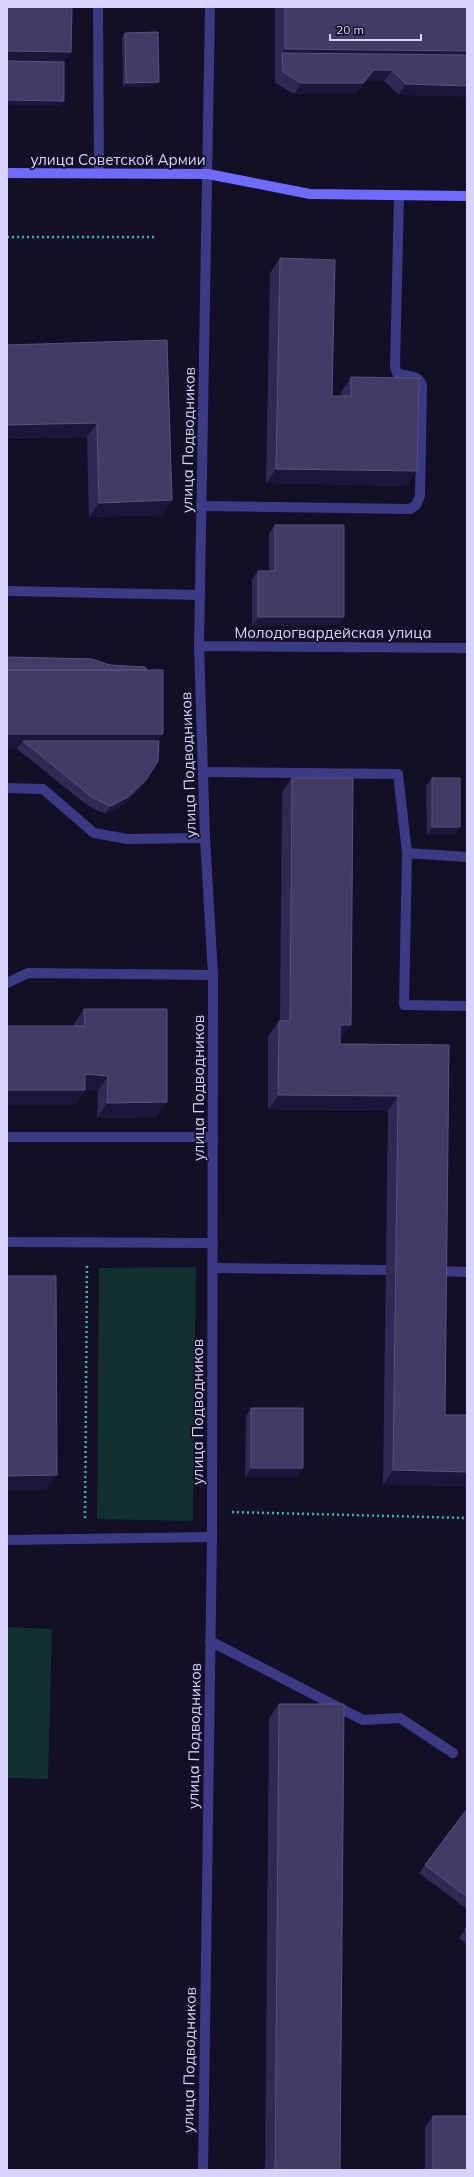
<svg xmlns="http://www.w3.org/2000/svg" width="474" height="2177" font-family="Mulish,sans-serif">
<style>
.green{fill:#12302f}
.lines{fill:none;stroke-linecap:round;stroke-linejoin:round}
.path{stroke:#2fb8b0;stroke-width:2.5;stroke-dasharray:2 3;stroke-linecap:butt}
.lane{stroke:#3d3a85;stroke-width:10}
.street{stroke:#3d3a85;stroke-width:10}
.secondary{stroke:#6f6bff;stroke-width:10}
.wall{fill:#312854}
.shaded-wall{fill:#1d163a}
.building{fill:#433a66;stroke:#5a527e}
.labels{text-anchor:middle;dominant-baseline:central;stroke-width:3.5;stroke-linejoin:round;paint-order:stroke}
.street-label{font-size:15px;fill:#d9d4ff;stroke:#130f26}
</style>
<rect width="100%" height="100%" fill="#130f26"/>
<path class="green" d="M 196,1267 L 193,1521 L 97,1519 L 99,1268 Z
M 7,1627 L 52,1629 L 48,1779 L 7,1778 Z"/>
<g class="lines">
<path class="path" d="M 7,237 L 155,237
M 232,1512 L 467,1518
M 85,1518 L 87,1263"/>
<path class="lane" d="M 98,7 L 99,174
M 201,506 L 410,509 L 416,505 L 420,496 L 422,385 C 417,373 407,378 397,373 L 395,367 L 399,195
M 7,591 L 200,595
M 203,772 L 398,774 L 407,853 L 404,1005 L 467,1006
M 7,788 L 43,789 L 94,833 L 127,839 L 205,838
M 407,853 L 467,857
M 7,983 L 28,973 L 213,975
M 7,1137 L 213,1137
M 7,1242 L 213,1243
M 213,1268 L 386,1270
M 437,1271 L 467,1272
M 7,1540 L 212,1537
M 210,1641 L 363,1720 L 400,1718 L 453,1753"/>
<path class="street" d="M 199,646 L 467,648
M 203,2170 L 212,1537 L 213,975 L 205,838 L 199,646 L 210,7"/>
<path class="secondary" d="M 7,173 L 208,174 L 310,194 L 467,196"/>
</g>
<path class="wall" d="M 275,7 L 467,7 L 399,95 L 384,81 L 366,81 L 355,94 L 294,94 L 275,83 Z
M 125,33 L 156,86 L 123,87 L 122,38 Z
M 280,258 L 332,396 L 341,396 L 341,392 L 351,377 L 407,486 L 266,483 L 270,273 Z
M 167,340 L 172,500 L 162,515 L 89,517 L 87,437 L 7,439 L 7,345 Z
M 275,525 L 339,625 L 252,626 L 252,579 L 258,571 L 269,571 L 269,533 Z
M 7,657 L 159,741 L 140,788 L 123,805 L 105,814 L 88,806 L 17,749 L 7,749 Z
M 292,778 L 351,1025 L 340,1039 L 340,1044 L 449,1045 L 445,1415 L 383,1485 L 388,1111 L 268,1110 L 268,1036 L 279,1021 L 280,1021 L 282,792 Z
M 432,778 L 454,835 L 427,835 L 426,786 Z
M 84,1009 L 157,1117 L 97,1118 L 98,1091 L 85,1090 L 74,1105 L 74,1024 Z
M 251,1408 L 297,1477 L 245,1477 L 246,1416 Z
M 279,1704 L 340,2170 L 265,2170 L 269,1718 Z
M 467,1809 L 467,1909 L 419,1873 Z
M 467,1927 L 467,1945 L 459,1938 Z
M 433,2116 L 467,2170 L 425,2170 L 425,2127 Z"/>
<path class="shaded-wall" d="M 285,49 L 467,51 L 467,66 L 282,53 Z
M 7,51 L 71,52 L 61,67 L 7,66 Z
M 374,70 L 392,70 L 384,81 L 366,81 L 355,94 L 294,94 L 301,83 Z
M 159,82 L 156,86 L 123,87 L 126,83 Z
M 406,84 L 467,86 L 467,97 L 399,95 Z
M 7,100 L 64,101 L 61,106 L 7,105 Z
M 97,423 L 87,437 L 7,439 L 7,425 Z
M 276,469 L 417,471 L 407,486 L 266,483 Z
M 172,500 L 162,515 L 89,517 L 99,503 Z
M 258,617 L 344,617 L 339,625 L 252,626 Z
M 7,734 L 163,734 L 153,749 L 23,741 L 17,749 L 7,749 Z
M 146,780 L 140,788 L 123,805 L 105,814 L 111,806 Z
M 432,827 L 460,827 L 454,835 L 427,835 Z
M 340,1025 L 351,1025 L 340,1040 Z
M 85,1074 L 108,1076 L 98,1091 L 74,1089 Z
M 7,1090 L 85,1090 L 74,1105 L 7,1105 Z
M 278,1095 L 398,1096 L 388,1111 L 268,1110 Z
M 167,1102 L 157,1117 L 97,1118 L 107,1103 Z
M 251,1468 L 303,1468 L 297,1477 L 245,1477 Z
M 393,1470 L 467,1472 L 467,1487 L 383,1485 Z
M 57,1475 L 46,1490 L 7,1491 L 7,1476 Z"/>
<path class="building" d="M 7,7 L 72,7 L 71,52 L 7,51 Z
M 285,7 L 467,7 L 467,51 L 285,49 Z
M 158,32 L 159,82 L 126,83 L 125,33 Z
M 282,53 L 467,55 L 467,86 L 406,84 L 392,70 L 374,70 L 363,83 L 301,83 L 283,72 Z
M 7,61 L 64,62 L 64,101 L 7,100 Z
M 280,258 L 335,260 L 332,396 L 351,396 L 351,377 L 419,378 L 417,471 L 276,469 Z
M 167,340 L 172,500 L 99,503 L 97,423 L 7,425 L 7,345 Z
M 275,525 L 344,525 L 344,617 L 258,617 L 258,571 L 275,571 Z
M 7,657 L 92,659 L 110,665 L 145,667 L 147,670 L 7,670 Z
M 7,670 L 163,670 L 163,734 L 7,734 Z
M 23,741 L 159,741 L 158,761 L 146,780 L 128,797 L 111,806 L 93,798 Z
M 292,778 L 353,778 L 351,1025 L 340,1025 L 340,1044 L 449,1045 L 445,1415 L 467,1415 L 467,1472 L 393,1470 L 398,1096 L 278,1095 L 279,1021 L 290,1021 Z
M 432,778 L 460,778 L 460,827 L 432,827 Z
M 84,1009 L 167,1009 L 167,1102 L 107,1103 L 108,1076 L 85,1074 L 85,1090 L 7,1090 L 7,1026 L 85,1026 Z
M 7,1276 L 56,1276 L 57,1475 L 7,1476 Z
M 251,1408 L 303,1408 L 303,1468 L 251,1468 Z
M 279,1704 L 344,1704 L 340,2170 L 275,2170 Z
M 467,1809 L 467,1897 L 425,1865 Z
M 467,1927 L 467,1932 L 465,1930 Z
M 433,2116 L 467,2116 L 467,2170 L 433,2170 Z"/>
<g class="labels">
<g class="street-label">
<text x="118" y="159">улица Советской Армии</text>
<text transform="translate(188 440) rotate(-89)">улица Подводников</text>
<text x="333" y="632">Молодогвардейская улица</text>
<text transform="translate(188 765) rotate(-92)">улица Подводников</text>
<text transform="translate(198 1088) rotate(-90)">улица Подводников</text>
<text transform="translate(197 1412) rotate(-90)">улица Подводников</text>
<text transform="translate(194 1736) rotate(-89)">улица Подводников</text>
<text transform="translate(189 2060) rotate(-89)">улица Подводников</text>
</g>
</g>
<rect width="474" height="2177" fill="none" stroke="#d9d4ff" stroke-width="16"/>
<path d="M330 34v6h91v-6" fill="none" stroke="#d9d4ff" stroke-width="2"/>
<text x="336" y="34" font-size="12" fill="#d9d4ff" stroke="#130f26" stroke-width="3" paint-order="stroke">20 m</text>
</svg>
